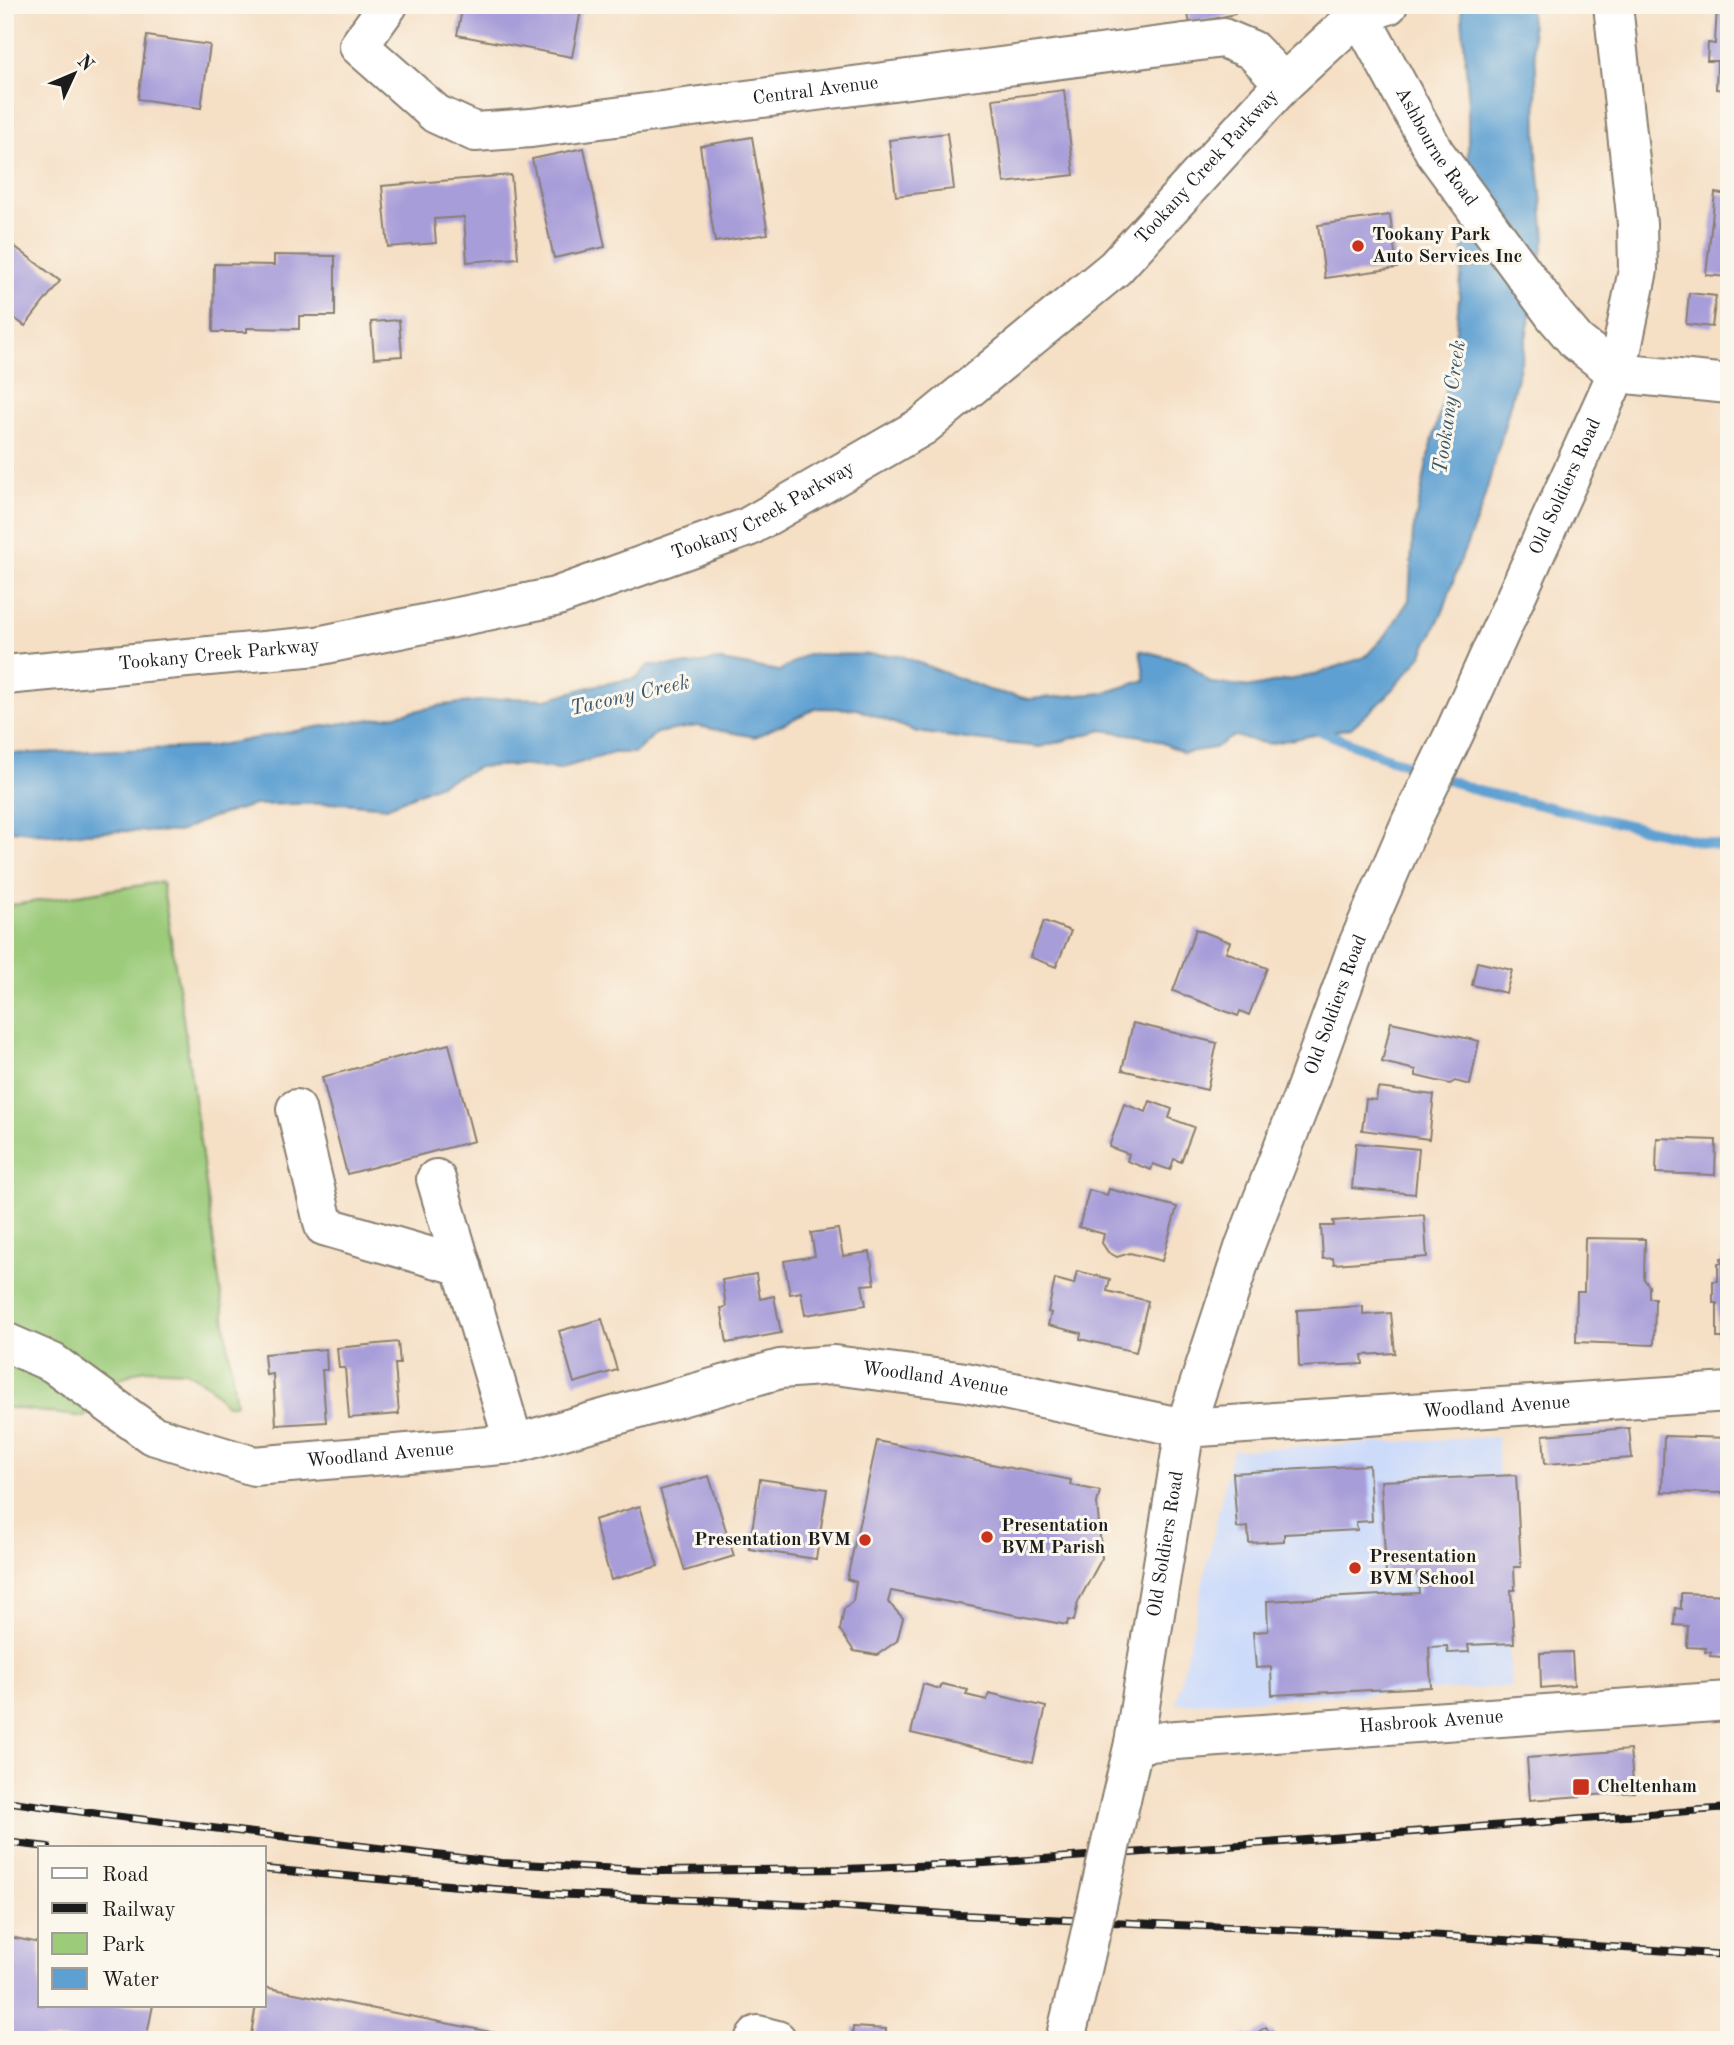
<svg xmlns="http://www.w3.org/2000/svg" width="1734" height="2045" font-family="'Old Standard TT',serif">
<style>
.built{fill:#cddbfa}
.park{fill:#9ccb7a;stroke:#5c744b;stroke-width:2}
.water{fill:#5ea0d2;stroke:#3d5e77;stroke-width:2}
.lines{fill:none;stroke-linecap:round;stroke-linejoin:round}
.stream{stroke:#5ea0d2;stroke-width:10}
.building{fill:#a79dd9}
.minor-casing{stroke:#887e70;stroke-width:42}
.major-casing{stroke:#887e70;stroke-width:42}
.minor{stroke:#fff;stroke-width:38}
.major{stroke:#fff;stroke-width:38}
.rail-casing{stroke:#1c1c1c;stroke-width:8}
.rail{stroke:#fbf7ec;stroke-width:5;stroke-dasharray:16;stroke-linecap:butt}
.minor-bridge-casing{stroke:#887e70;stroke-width:42;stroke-linecap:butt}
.minor-bridge{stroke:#fff;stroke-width:38}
.poi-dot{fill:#c8321e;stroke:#fbf7ec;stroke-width:2.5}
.labels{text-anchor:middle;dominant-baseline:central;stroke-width:6;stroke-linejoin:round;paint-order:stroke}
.street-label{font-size:19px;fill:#1c1c1c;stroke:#fbf7ec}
.poi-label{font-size:19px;font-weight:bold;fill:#1c1c1c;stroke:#fbf7ec;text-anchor:start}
.water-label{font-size:21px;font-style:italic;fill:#3a576e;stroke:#fbf7ec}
</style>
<rect width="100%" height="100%" fill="#fbf7ec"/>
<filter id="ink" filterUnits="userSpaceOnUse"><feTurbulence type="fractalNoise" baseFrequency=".0143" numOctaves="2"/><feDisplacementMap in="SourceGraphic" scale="14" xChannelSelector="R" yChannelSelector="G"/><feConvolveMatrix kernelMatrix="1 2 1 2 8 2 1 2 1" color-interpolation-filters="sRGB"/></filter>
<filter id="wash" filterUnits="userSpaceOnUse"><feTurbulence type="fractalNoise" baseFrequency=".00686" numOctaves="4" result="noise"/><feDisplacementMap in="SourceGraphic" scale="28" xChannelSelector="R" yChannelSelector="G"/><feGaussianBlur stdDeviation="1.57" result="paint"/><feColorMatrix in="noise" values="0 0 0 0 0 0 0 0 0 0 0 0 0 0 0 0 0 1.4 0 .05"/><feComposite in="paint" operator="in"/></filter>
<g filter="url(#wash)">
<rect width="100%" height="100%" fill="#f5dfc5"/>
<path class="built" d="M 1497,1437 L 1511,1687 L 1176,1704 L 1232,1450 Z"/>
<path class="park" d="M 162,882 L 181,1003 L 236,1404 L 225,1404 L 210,1386 L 185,1371 L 144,1369 L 121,1378 L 84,1417 L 5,1407 L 5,906 Z"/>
<path class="water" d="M 1461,5 L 1529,5 L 1536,65 L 1537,153 L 1545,237 L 1523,354 L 1500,443 L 1481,509 L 1459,564 L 1444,609 L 1420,658 L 1386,697 L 1351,728 L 1268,744 L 1234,736 L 1214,748 L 1184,753 L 1152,738 L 1103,730 L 1040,747 L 974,740 L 917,732 L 857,709 L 817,708 L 755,737 L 697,726 L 656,733 L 635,753 L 613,753 L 559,769 L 517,765 L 479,767 L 387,807 L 342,803 L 254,805 L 207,819 L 179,832 L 120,831 L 53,835 L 5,829 L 5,754 L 208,747 L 317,727 L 386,717 L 443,705 L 508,698 L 547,699 L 593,686 L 636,678 L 649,665 L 692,665 L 716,660 L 779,671 L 807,654 L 899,655 L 989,690 L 1029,699 L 1104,693 L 1145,680 L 1140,650 L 1187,662 L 1211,683 L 1252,687 L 1313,675 L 1365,657 L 1386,635 L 1409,600 L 1413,532 L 1428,458 L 1453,360 L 1462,267 L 1468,182 L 1468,93 Z"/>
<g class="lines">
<path class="stream" d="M 1313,728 L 1370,751 L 1478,791 L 1729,848"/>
</g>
<g id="blocks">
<path class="building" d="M 463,5 L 582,5 L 572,57 L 457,35 Z
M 1186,5 L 1233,5 L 1235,14 L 1190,24 Z
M 1717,5 L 1729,5 L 1729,90 L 1716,89 L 1717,61 L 1707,61 L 1708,43 L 1715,44 Z
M 147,36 L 210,45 L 201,108 L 138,99 Z
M 1064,90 L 1074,175 L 1004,183 L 993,99 Z
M 947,133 L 954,189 L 896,196 L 889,140 Z
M 752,137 L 768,234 L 715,242 L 700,146 Z
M 584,148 L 605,247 L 554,258 L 532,159 Z
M 511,175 L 518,258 L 467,262 L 464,217 L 434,219 L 436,243 L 388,247 L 382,186 Z
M 1715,193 L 1729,195 L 1728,277 L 1706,275 Z
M 1390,215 L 1397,268 L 1325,278 L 1318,225 Z
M 5,239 L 60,281 L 25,326 L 5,311 Z
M 274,255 L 335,256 L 335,316 L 299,316 L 299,329 L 247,328 L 247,332 L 213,332 L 214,264 L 274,265 Z
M 1689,293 L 1716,296 L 1712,327 L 1686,324 Z
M 399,320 L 402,356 L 374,358 L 371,322 Z
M 1044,921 L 1071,931 L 1056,967 L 1030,957 Z
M 1196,929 L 1230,942 L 1226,952 L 1267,968 L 1249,1015 L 1240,1011 L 1238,1016 L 1173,991 Z
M 1477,962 L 1512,970 L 1506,993 L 1472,985 Z
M 1391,1022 L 1479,1041 L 1470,1085 L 1455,1081 L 1450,1084 L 1416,1076 L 1416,1070 L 1382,1062 Z
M 1133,1023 L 1217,1043 L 1207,1090 L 1122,1070 Z
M 449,1044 L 474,1141 L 347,1174 L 322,1077 Z
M 1378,1088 L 1434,1095 L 1429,1139 L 1362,1130 L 1366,1099 L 1376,1100 Z
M 1150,1101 L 1172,1109 L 1169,1118 L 1194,1127 L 1181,1162 L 1174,1159 L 1170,1170 L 1153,1164 L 1151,1170 L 1127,1161 L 1129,1154 L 1109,1147 L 1124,1104 L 1146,1112 Z
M 1657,1138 L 1716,1140 L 1715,1175 L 1656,1173 Z
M 1356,1143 L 1419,1149 L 1415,1194 L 1352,1188 Z
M 1109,1189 L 1177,1207 L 1162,1261 L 1130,1253 L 1117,1257 L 1108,1252 L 1102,1243 L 1104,1234 L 1079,1227 L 1089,1190 L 1107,1195 Z
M 1424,1215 L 1427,1257 L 1334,1264 L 1333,1258 L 1323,1259 L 1321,1226 L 1334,1226 L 1333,1221 Z
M 838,1229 L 843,1256 L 870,1252 L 875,1284 L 862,1285 L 866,1305 L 805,1315 L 801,1292 L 790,1294 L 784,1261 L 815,1256 L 811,1233 Z
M 1585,1238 L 1645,1239 L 1644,1279 L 1649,1286 L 1649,1298 L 1655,1298 L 1654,1345 L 1576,1342 L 1577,1292 L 1584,1292 Z
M 1729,1257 L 1729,1338 L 1717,1338 L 1717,1303 L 1713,1303 L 1713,1281 L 1718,1281 L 1718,1263 L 1722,1263 L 1721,1258 Z
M 1077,1271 L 1110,1279 L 1107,1291 L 1148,1301 L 1136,1352 L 1080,1339 L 1081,1333 L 1048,1325 L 1051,1313 L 1048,1312 L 1055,1279 L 1074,1284 Z
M 756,1274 L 760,1299 L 774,1296 L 781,1333 L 727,1343 L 721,1308 L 726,1307 L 722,1280 Z
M 1363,1306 L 1363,1315 L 1391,1313 L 1395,1353 L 1362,1355 L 1363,1364 L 1299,1367 L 1297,1310 Z
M 602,1319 L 617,1370 L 574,1383 L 559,1331 Z
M 398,1342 L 400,1364 L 395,1364 L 399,1414 L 349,1418 L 345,1368 L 339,1368 L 337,1348 Z
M 326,1349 L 327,1370 L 322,1370 L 326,1422 L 276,1425 L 273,1374 L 266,1375 L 264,1354 Z
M 1629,1428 L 1632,1458 L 1545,1464 L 1543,1435 Z
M 1664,1436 L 1729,1438 L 1729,1493 L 1662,1492 Z
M 877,1441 L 1071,1480 L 1070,1485 L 1100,1491 L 1097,1503 L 1102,1558 L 1078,1602 L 1074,1621 L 1068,1620 L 1067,1625 L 891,1591 L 888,1602 L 903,1618 L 897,1641 L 877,1655 L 854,1651 L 840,1630 L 844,1609 L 853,1601 L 856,1582 L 847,1579 Z
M 1369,1465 L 1372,1521 L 1356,1522 L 1357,1530 L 1284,1534 L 1284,1541 L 1249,1543 L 1248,1527 L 1237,1528 L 1233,1473 Z
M 1516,1475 L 1521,1567 L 1514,1567 L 1515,1590 L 1511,1590 L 1514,1643 L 1468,1645 L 1469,1652 L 1448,1653 L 1447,1646 L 1429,1647 L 1431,1687 L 1272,1695 L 1271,1667 L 1256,1668 L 1253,1632 L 1268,1631 L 1267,1601 L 1419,1593 L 1418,1574 L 1386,1575 L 1381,1481 Z
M 709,1476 L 734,1556 L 685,1571 L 660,1490 Z
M 760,1479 L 827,1489 L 816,1559 L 749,1549 Z
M 640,1506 L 658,1566 L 611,1580 L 594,1520 Z
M 1681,1593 L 1729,1595 L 1729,1654 L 1723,1657 L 1710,1656 L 1711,1652 L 1705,1652 L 1706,1648 L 1687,1647 L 1688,1626 L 1674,1625 L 1675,1608 L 1681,1609 Z
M 1572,1652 L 1574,1685 L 1541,1688 L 1540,1653 Z
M 923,1684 L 940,1689 L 942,1684 L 968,1690 L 966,1695 L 987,1700 L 989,1693 L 1046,1707 L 1033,1762 L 911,1733 Z
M 1630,1750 L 1634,1792 L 1530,1800 L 1527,1758 Z
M 5,1936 L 40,1943 L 40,2005 L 153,2005 L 146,2040 L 5,2040 Z
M 264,1987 L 496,2033 L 494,2040 L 250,2040 L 256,2005 L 264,2005 Z
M 853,2027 L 886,2029 L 886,2036 L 908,2038 L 908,2040 L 852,2040 Z
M 1266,2027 L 1270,2033 L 1272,2031 L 1277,2040 L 1236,2040 L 1247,2033 L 1250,2037 Z"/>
</g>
</g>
<g filter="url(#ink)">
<use href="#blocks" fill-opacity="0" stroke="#887e70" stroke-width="2"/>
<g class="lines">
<g class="minor-casing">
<g id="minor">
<path id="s1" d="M 388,5 L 359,46 L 436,114 L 475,132 L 531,128 L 1223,38 L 1252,50 L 1284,83"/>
<path id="s2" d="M 1354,5 L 1435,153 L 1555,316 L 1577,342 L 1617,373 L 1729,384"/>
<path d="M 296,1109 L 324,1226 L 462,1266"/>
<path d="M 436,1179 L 514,1444"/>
<path id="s3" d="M 5,1342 L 53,1363 L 152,1435 L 254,1466 L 514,1444 L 780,1369 L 834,1365 L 966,1382 L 1185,1428 L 1729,1392"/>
<path id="s4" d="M 1134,1743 L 1729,1701"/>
<path id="s5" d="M 1121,1799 L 1134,1743 L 1185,1428 L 1245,1245 L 1303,1096 L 1357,947 L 1411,822 L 1454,734 L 1617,373 L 1638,270 L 1637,224 L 1613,5"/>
<path d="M 754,2040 L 758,2035 L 777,2040"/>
<path d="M 1065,2040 L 1082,1970"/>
</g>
</g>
<g class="major-casing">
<g id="major">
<path id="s6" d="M 5,675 L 317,646 L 555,597 L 748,527 L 923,426 L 1115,268 L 1284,83 L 1359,14 L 1388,5"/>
</g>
</g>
<use href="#minor" class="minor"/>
<use href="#major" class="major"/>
<g class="rail-casing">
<path id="rail" d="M 5,1801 L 113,1816 L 502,1863 L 662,1871 L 845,1869 L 985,1863 L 1214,1847 L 1729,1808
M 5,1842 L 48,1847
M 264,1869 L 551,1894 L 833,1906 L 960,1915 L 1177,1925 L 1428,1935 L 1729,1955"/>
</g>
<use href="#rail" class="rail"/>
<g class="minor-bridge-casing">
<path id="minor-bridge" d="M 1082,1970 L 1121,1799"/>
</g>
<use href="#minor-bridge" class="minor-bridge"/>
</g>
</g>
<g class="poi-dot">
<circle cx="1358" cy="246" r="7"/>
<circle cx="987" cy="1537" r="7"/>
<circle cx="865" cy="1540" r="7"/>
<circle cx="1355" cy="1568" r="7"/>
<rect x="1572" y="1778" width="18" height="18" rx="3.5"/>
</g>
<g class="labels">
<g class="street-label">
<text stroke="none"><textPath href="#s1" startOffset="539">Central Avenue</textPath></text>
<text stroke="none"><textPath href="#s2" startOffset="164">Ashbourne Road</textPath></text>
<text stroke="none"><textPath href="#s6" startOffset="1349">Tookany Creek Parkway</textPath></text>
<text stroke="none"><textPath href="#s5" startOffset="1393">Old Soldiers Road</textPath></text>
<text stroke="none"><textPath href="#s6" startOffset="782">Tookany Creek Parkway</textPath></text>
<text stroke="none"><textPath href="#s6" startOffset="215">Tookany Creek Parkway</textPath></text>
<text stroke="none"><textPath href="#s5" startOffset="826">Old Soldiers Road</textPath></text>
<text stroke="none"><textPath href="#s3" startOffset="975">Woodland Avenue</textPath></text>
<text stroke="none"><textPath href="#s3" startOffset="1542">Woodland Avenue</textPath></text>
<text stroke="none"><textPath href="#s3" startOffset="408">Woodland Avenue</textPath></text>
<text stroke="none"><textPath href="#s5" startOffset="259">Old Soldiers Road</textPath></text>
<text stroke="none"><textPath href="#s4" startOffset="298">Hasbrook Avenue</textPath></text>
</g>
<g class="poi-label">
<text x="1372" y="235">Tookany Park<tspan x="1372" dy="22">Auto Services Inc</tspan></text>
<text x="1001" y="1526">Presentation<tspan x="1001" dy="22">BVM Parish</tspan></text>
<text x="851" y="1540" text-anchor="end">Presentation BVM</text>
<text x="1369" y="1557">Presentation<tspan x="1369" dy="22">BVM School</tspan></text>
<text x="1597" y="1787">Cheltenham</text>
</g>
<g class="water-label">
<text transform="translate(1450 407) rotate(-82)">Tookany Creek</text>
<text transform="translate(630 696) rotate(-13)">Tacony Creek</text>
</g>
</g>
<rect width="1734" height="2045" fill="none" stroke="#fbf7ec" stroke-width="28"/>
<rect x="38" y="1846" width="228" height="161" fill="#fbf7ec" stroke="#a29f99" stroke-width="2"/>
<rect x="52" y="1868" width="35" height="10" fill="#ffffff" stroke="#a29f99" stroke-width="2"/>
<text x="102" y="1881" font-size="21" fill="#1c1c1c">Road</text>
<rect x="52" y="1903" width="35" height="10" fill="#1c1c1c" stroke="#a29f99" stroke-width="2"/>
<text x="102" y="1916" font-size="21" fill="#1c1c1c">Railway</text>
<rect x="52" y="1933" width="35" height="21" fill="#9ccb7a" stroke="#a29f99" stroke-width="2"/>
<text x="102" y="1951" font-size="21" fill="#1c1c1c">Park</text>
<rect x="52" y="1968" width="35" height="21" fill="#5ea0d2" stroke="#a29f99" stroke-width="2"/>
<text x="102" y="1986" font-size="21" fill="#1c1c1c">Water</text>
<g transform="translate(74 74) rotate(46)" stroke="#fbf7ec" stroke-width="5" paint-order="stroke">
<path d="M0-5L12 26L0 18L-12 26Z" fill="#1c1c1c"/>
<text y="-10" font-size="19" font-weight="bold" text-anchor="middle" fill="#1c1c1c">N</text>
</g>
</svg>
